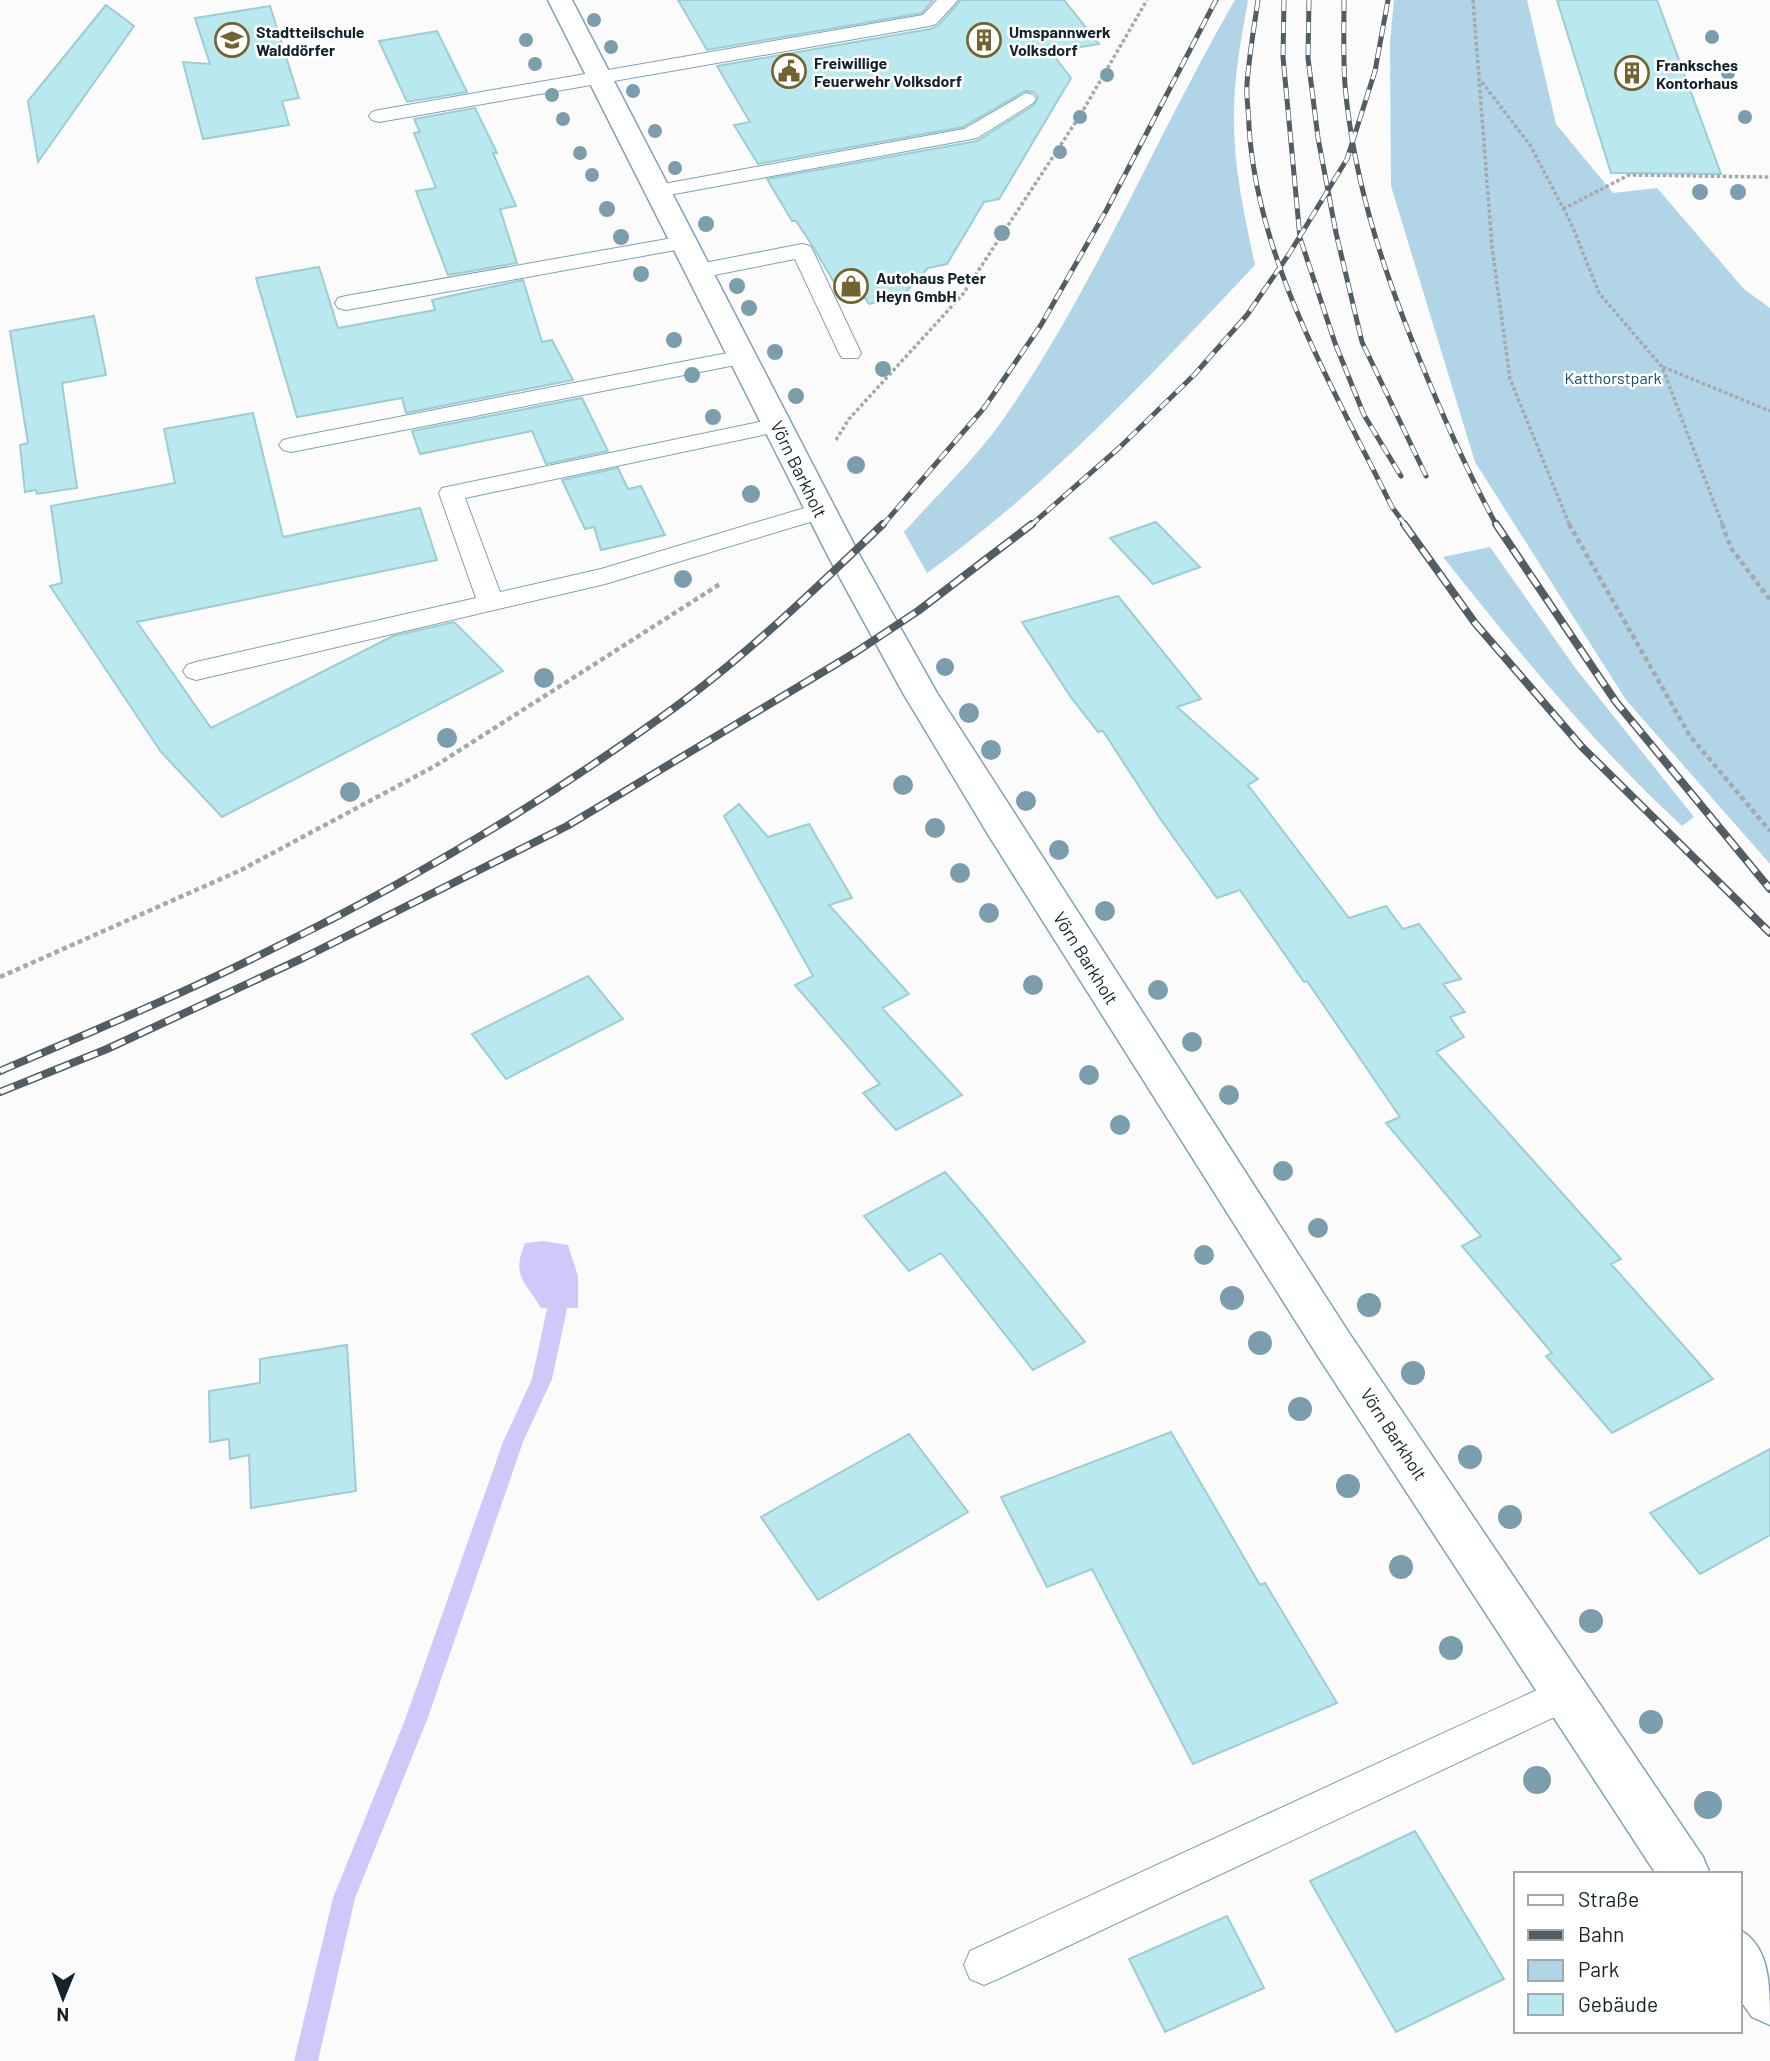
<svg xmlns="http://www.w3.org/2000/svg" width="1770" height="2061" font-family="Barlow,sans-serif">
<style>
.green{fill:#b1d4e7}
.water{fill:#cec9f8}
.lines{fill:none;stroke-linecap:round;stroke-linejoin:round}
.stream{fill:#cec9f8;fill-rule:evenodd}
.building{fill:#b9e9ee;stroke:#9dcdd2;stroke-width:2}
.lane-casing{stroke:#7ea2b7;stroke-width:2}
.street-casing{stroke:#7ea2b7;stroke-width:3}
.path-far1{stroke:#a4a9ac;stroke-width:3.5;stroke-dasharray:3.5 2.5;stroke-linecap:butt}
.path{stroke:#a4a9ac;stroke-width:4.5;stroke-dasharray:5 3.5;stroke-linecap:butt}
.lane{fill:#fff;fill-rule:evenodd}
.street{fill:#fff;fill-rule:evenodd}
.rail-far1-casing{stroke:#525d63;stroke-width:5}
.rail-casing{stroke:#525d63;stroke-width:8}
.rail-far1{stroke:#fff;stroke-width:3.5;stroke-dasharray:11;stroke-linecap:butt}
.rail{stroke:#fff;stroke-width:5;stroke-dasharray:15;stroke-linecap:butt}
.tree{fill:#7b9dac}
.labels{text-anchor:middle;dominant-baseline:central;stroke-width:5;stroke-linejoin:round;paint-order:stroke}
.far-poi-label{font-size:16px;font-weight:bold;fill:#14232b;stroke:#fff;text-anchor:start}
.far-park-label{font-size:16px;fill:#12506c;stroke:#fff}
.street-label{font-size:18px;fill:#14232b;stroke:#fff}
</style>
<rect width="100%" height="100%" fill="#fbfbfb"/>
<path class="green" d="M 1235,0 L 1248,0 C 1241,40 1233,81 1234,122 C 1234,170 1245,218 1255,265 C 1152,374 1050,485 927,573 L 904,532 C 934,498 976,458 1002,421 C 1094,289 1155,138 1235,0 Z
M 1394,0 L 1527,0 L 1556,124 L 1613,193 L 1657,188 L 1744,289 L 1770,308 L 1770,864 L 1626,700 L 1475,462 L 1391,186 L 1390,42 Z
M 1490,547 L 1576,669 L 1694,817 L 1682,826 C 1593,744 1518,651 1443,557 Z"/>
<path class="water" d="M 543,1241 L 568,1245 L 578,1276 L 578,1308 L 541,1308 C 525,1280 511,1277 525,1243 Z"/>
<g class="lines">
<path class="stream" d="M 557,1301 L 564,1303 L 567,1309 L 552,1379 L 523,1442 L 427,1720 L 355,1898 L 318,2061 L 294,2061 L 333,1898 L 405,1720 L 503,1442 L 532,1379 L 547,1309 L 550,1303 Z"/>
</g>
<path class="building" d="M 678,0 L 933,0 L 922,13 L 707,50 Z
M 961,0 L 1064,0 L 1099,44 L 1051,52 L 1071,78 L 999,199 L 984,202 L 947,264 L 928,268 L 901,297 L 869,304 L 863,295 L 844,299 L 812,245 L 796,221 L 792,221 L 767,179 L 977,141 L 1034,105 L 1038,97 L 1034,92 L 1025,91 L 963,127 L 758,164 L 734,125 L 750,122 L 717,66 L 930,29 L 938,26 Z
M 1557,0 L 1657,0 L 1721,174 L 1611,173 Z
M 106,5 L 134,26 L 38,162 L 28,101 Z
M 270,6 L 299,98 L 282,101 L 289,125 L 203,139 L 183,62 L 210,64 L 195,18 Z
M 437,31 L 467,92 L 407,102 L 379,41 Z
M 475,108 L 497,153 L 493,153 L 516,206 L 500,209 L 517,263 L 448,275 L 416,191 L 436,188 L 414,133 L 420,132 L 414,119 Z
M 319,267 L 338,328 L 435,310 L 432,300 L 523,280 L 542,342 L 552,340 L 573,380 L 406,413 L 402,398 L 297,417 L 256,278 Z
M 94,316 L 106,375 L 62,383 L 77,488 L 37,494 L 36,490 L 25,492 L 20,445 L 28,443 L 10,331 Z
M 582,398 L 608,451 L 546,464 L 532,431 L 420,454 L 412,431 Z
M 253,413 L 283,537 L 420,508 L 437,560 L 137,622 L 211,728 L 393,636 L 454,622 L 503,671 L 222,817 L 161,752 L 50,586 L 62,583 L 51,506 L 175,483 L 164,429 Z
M 618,468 L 628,489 L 641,486 L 665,535 L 601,550 L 594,527 L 585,529 L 562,480 Z
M 1156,522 L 1200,567 L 1153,584 L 1110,538 Z
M 1118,596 L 1201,699 L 1177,707 L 1258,779 L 1248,785 L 1349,918 L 1386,906 L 1403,929 L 1419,924 L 1461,979 L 1443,984 L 1465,1012 L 1450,1017 L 1464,1037 L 1436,1052 L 1621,1259 L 1611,1264 L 1713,1379 L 1612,1433 L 1546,1356 L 1552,1353 L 1462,1246 L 1481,1236 L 1386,1123 L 1400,1117 L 1307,981 L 1304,982 L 1240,890 L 1217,898 L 1159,817 L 1103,731 L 1098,732 L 1070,696 L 1022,622 Z
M 739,804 L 768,837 L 809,824 L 852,898 L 829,905 L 909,994 L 882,1008 L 962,1095 L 896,1130 L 863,1093 L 880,1084 L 795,985 L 813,976 L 724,816 Z
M 588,976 L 623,1019 L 506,1079 L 472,1034 Z
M 945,1172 L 983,1216 L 1085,1342 L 1033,1370 L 941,1253 L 909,1271 L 864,1216 Z
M 347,1345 L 356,1491 L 251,1508 L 249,1455 L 230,1459 L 229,1439 L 210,1442 L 209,1391 L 260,1383 L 260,1359 Z
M 1171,1432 L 1260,1585 L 1265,1583 L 1337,1703 L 1193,1764 L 1092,1569 L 1047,1587 L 1001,1497 Z
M 909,1434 L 968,1512 L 818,1600 L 761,1517 Z
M 1770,1449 L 1770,1535 L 1700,1574 L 1650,1513 Z
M 1415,1831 L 1504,1979 L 1396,2032 L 1310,1881 Z
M 1227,1916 L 1264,1988 L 1165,2032 L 1129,1959 Z"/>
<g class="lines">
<g class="lane-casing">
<path id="lane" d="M 937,0 L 958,0 L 936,24 L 929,26 L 379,122 L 372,120 L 369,116 L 372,112 L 379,110 L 923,15 Z
M 1026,93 L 1033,95 L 1036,99 L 1033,103 L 977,138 L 658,197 L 651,195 L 647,191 L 651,187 L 658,185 L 964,129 Z
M 684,236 L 692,237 L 695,242 L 692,247 L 346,310 L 338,308 L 335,303 L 338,298 L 346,296 Z
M 802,244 L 810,246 L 813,251 L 861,353 L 858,358 L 842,358 L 839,353 L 795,259 L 699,278 L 691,276 L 688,271 L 691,266 L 699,264 Z
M 743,350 L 751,352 L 754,357 L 751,362 L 291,452 L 283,450 L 279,445 L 283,440 L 291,438 Z
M 778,418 L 786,420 L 790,425 L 786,430 L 465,498 L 500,592 L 601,569 L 821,503 L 830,506 L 833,511 L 830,516 L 605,584 L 196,680 L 187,677 L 183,671 L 187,665 L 196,662 L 476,598 L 439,493 L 442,488 Z
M 1563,1678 L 1576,1683 L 1581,1695 L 1576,1707 L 998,1979 L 984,1985 L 970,1979 L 964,1965 L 970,1951 Z"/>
</g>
<g class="street-casing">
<path id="street" d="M 548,0 L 572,0 L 860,556 L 937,693 L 1349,1333 L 1703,1857 L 1710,1874 L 1656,1874 L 1319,1358 L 989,836 L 903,693 L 828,556 Z
M 1740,1930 C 1770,1947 1770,1985 1770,2025 L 1752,2017 L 1740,2000 Z"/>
</g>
<path class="path-far1" d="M 1473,0 L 1492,247 L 1510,379 L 1570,526
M 1482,82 L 1530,145 L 1571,223 L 1599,293 L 1662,367 L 1723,526
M 1563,209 L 1629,175 L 1770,177
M 1663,367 L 1770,411
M 836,440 L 849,419 L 963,294 L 1081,114 L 1147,0"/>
<path class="path" d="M 1569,524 L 1690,736 L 1770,831
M 1722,524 L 1731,548 L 1770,600
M 0,977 L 241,870 L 435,766 L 720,584"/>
<use href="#lane" class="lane"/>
<use href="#street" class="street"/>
<g class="rail-far1-casing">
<path id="rail-far1" d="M 1258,0 C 1254,28 1249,56 1247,84 C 1246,98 1249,113 1249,127 C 1258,263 1333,387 1392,507 L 1406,526
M 1284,0 L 1283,57 L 1300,238 L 1335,343 L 1364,415 L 1401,476
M 1309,0 L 1308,58 L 1318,138 L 1336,233 L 1362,342 L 1426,476
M 1344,0 C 1344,28 1343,57 1345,85 C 1354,189 1389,287 1429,382 C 1450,432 1471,479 1497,526
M 882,526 L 984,408 L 1041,325 L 1107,209 L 1216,0
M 1030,526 L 1119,448 L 1194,375 L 1247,315 L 1289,254 L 1347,159 L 1375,71 L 1388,0"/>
</g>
<g class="rail-casing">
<path id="rail" d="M 1404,524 L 1475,623 L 1582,747 L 1770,933
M 1496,524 L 1616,702 L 1770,889
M 0,1071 C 91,1032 182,994 270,950 C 406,884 537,806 660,718 C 741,661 812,592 883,524
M 0,1092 L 107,1049 L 303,958 L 567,826 L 856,652 L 918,611 L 1032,524"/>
</g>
<use href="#rail-far1" class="rail-far1"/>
<use href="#rail" class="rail"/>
</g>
<g class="tree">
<circle cx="594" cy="20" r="7"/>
<circle cx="1712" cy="37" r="7"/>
<circle cx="526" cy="40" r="7"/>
<circle cx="611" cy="47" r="7"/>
<circle cx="535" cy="64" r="7"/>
<circle cx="1728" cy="73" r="7"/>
<circle cx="1107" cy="75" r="7"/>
<circle cx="633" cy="91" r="7"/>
<circle cx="552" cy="95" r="7"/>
<circle cx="1080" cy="117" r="7"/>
<circle cx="1745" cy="117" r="7"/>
<circle cx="563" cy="119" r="7"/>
<circle cx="655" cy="131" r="7"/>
<circle cx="1060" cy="152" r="7"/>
<circle cx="580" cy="153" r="7"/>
<circle cx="675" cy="168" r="7"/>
<circle cx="592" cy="175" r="7"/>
<circle cx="1700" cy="192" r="8"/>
<circle cx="1738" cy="192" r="8"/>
<circle cx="607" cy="209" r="8"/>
<circle cx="706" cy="224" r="8"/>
<circle cx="1002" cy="233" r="8"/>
<circle cx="621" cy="237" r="8"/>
<circle cx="641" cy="274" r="8"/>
<circle cx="737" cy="286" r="8"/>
<circle cx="749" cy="308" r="8"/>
<circle cx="674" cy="340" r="8"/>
<circle cx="775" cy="352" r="8"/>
<circle cx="883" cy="369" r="8"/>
<circle cx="692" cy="375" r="8"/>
<circle cx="796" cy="396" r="8"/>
<circle cx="713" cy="417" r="8"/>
<circle cx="856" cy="465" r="9"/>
<circle cx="751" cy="494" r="9"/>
<circle cx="683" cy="579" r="9"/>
<circle cx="945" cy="667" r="9"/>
<circle cx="544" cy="678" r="10"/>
<circle cx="969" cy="713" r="10"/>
<circle cx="447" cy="738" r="10"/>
<circle cx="991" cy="750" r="10"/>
<circle cx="903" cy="785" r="10"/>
<circle cx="350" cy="792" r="10"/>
<circle cx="1026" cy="801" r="10"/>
<circle cx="935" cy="828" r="10"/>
<circle cx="1059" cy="850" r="10"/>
<circle cx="960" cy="873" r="10"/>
<circle cx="1105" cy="911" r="10"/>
<circle cx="989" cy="913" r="10"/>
<circle cx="1033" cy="985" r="10"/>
<circle cx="1158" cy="990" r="10"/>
<circle cx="1192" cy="1042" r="10"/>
<circle cx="1089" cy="1075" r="10"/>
<circle cx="1229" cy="1095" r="10"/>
<circle cx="1120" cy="1125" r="10"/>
<circle cx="1283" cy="1171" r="10"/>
<circle cx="1318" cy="1228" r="10"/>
<circle cx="1204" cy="1255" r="10"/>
<circle cx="1232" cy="1298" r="12"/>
<circle cx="1369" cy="1305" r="12"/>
<circle cx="1260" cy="1343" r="12"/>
<circle cx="1413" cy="1373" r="12"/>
<circle cx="1300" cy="1409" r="12"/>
<circle cx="1470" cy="1457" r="12"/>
<circle cx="1348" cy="1486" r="12"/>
<circle cx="1510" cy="1517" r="12"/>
<circle cx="1401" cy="1567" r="12"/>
<circle cx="1591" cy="1621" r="12"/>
<circle cx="1451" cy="1648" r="12"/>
<circle cx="1651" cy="1722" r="12"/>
<circle cx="1537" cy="1780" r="14"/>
<circle cx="1708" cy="1805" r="14"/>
</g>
<defs>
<g id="school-ring" transform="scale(1.75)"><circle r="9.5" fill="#fff" stroke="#736330" stroke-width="1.5"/><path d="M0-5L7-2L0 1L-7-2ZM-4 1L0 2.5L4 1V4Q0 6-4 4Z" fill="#736330"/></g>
<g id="building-ring" transform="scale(1.75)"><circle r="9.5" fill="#fff" stroke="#736330" stroke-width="1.5"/><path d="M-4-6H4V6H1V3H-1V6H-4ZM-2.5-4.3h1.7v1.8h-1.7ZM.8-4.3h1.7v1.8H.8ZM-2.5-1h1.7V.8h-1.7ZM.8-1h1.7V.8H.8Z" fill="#736330"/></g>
<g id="civic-ring" transform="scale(1.75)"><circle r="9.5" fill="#fff" stroke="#736330" stroke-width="1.5"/><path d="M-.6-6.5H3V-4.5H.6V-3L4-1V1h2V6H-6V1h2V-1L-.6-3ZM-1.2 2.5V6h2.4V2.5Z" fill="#736330"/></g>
<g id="shop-ring" transform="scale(1.75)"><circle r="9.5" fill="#fff" stroke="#736330" stroke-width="1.5"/><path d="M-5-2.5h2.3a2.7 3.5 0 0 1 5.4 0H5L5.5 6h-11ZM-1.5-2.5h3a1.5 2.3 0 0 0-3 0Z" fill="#736330"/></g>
</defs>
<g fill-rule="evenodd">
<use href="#school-ring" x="232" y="40"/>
<use href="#building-ring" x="984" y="40"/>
<use href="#civic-ring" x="789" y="71"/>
<use href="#building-ring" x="1632" y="73"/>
<use href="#shop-ring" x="851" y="286"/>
</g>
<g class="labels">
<g class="far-poi-label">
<text x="256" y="31">Stadtteilschule<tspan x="256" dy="18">Walddörfer</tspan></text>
<text x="1009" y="31">Umspannwerk<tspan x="1009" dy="18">Volksdorf</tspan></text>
<text x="814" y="62">Freiwillige<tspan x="814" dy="18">Feuerwehr Volksdorf</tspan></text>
<text x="1656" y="64">Franksches<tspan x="1656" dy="18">Kontorhaus</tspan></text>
<text x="876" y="277">Autohaus Peter<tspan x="876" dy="18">Heyn GmbH</tspan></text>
</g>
<g class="far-park-label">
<text x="1613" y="377">Katthorstpark</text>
</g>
<g class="street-label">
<text transform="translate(799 469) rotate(64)">Vörn Barkholt</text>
<text transform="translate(1086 958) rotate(58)">Vörn Barkholt</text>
<text transform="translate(1394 1434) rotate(57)">Vörn Barkholt</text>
</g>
</g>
<rect x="1514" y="1872" width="228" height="161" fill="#ffffff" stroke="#a1a7aa" stroke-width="2"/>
<rect x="1528" y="1895" width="35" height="10" fill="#ffffff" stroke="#a1a7aa" stroke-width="2"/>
<text x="1578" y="1907" font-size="21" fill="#14232b">Straße</text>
<rect x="1528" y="1930" width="35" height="10" fill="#525d63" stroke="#a1a7aa" stroke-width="2"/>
<text x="1578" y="1942" font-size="21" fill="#14232b">Bahn</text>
<rect x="1528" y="1960" width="35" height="21" fill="#b1d4e7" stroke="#a1a7aa" stroke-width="2"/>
<text x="1578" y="1977" font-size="21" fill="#14232b">Park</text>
<rect x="1528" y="1994" width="35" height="21" fill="#b9e9ee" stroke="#a1a7aa" stroke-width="2"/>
<text x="1578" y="2012" font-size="21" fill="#14232b">Gebäude</text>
<g transform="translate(63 1998) rotate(181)" stroke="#ffffff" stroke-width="5" paint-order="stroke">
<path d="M0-5L12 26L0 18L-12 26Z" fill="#14232b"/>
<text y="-10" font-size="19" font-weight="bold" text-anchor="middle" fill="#14232b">N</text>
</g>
</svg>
